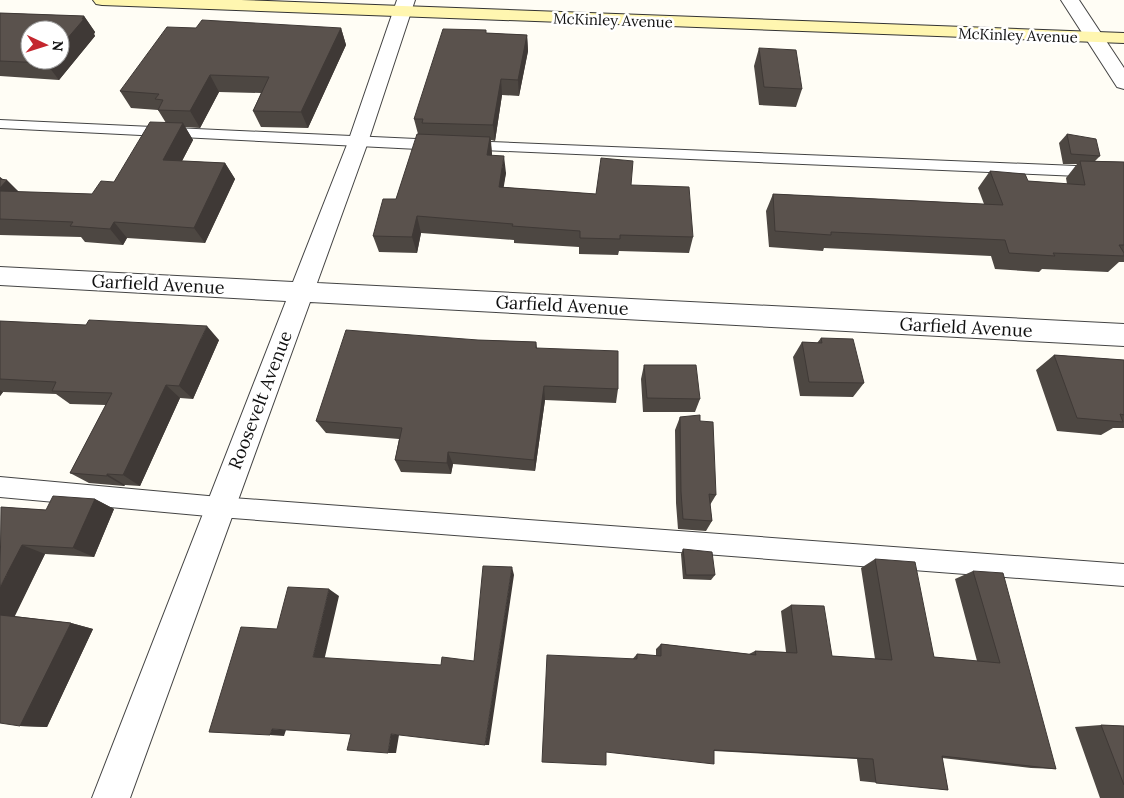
<svg xmlns="http://www.w3.org/2000/svg" width="1124" height="798" font-family="Lora,serif">
<style>
.lines{fill:none;stroke-linecap:round;stroke-linejoin:round}
.lane-casing{stroke:#444;stroke-width:2}
.street-casing{stroke:#444;stroke-width:2}
.secondary-casing{stroke:#333;stroke-width:2}
.lane{fill:#fff;fill-rule:evenodd}
.street{fill:#fff;fill-rule:evenodd}
.secondary{fill:#fff6b0;fill-rule:evenodd}
.wall{fill:#4d4742}
.shaded-wall{fill:#3f3936}
.building{fill:#5a524d;stroke:#3f3936}
.labels{text-anchor:middle;dominant-baseline:central;stroke-width:5;stroke-linejoin:round;paint-order:stroke}
.far-street-label{font-size:15px;fill:#111;stroke:#fff}
.street-label{font-size:18px;fill:#111;stroke:#fff}
</style>
<rect width="100%" height="100%" fill="#fffdf5"/>
<g class="lines">
<g class="lane-casing">
<path id="lane" d="M 0,120 L 438,140 L 443,142 L 445,145 L 443,148 L 438,150 L 0,128 Z
M 466,141 L 1124,168 L 1124,178 L 461,149 L 459,146 L 461,143 Z
M 0,477 L 219,497 L 1124,564 L 1124,586 L 219,517 L 0,497 Z"/>
</g>
<g class="street-casing">
<path id="street" d="M 397,0 L 415,0 L 368,142 L 317,283 L 1124,324 L 1124,346 L 310,302 L 130,798 L 92,798 L 286,301 L 0,285 L 0,267 L 293,282 L 348,142 Z
M 1061,0 L 1079,0 L 1124,68 L 1124,89 L 1117,87 Z"/>
</g>
<g class="secondary-casing">
<path id="secondary" d="M 93,0 L 241,0 L 1124,33 L 1124,43 L 102,5 L 96,4 Z"/>
</g>
<use href="#lane" class="lane"/>
<use href="#street" class="street"/>
<use href="#secondary" class="secondary"/>
</g>
<path class="wall" d="M 0,13 L 84,16 L 95,32 L 94,34 L 95,36 L 59,80 L 0,76 Z
M 196,28 L 341,28 L 346,45 L 308,128 L 261,127 L 253,111 L 261,93 L 219,92 L 200,128 L 185,127 L 193,140 L 182,161 L 225,163 L 235,179 L 205,243 L 127,238 L 123,245 L 85,242 L 81,237 L 0,235 L 0,177 L 19,192 L 92,194 L 114,182 L 166,123 L 158,110 L 131,108 L 120,91 Z
M 486,33 L 527,35 L 528,51 L 519,96 L 502,95 L 495,141 L 491,140 L 492,156 L 506,173 L 503,187 L 596,194 L 631,185 L 693,237 L 689,253 L 619,251 L 618,255 L 579,254 L 579,247 L 514,243 L 514,240 L 421,233 L 417,253 L 379,252 L 373,236 L 396,199 L 418,134 L 414,119 Z
M 759,48 L 802,89 L 796,107 L 759,105 L 754,66 Z
M 1067,134 L 1100,156 L 1095,161 L 1124,162 L 1124,262 L 1119,262 L 1108,272 L 1042,269 L 1039,272 L 995,269 L 991,256 L 824,248 L 823,251 L 769,247 L 766,211 L 773,194 L 984,204 L 978,188 L 990,171 L 1028,181 L 1067,184 L 1066,178 L 1077,164 L 1063,164 L 1059,143 Z
M 0,321 L 219,340 L 193,399 L 180,398 L 140,486 L 125,485 L 124,486 L 89,483 L 70,473 L 106,405 L 70,404 L 56,394 L 3,392 L 0,396 Z
M 821,338 L 864,383 L 853,397 L 800,396 L 793,357 L 802,342 L 817,343 Z
M 478,340 L 536,342 L 537,348 L 618,389 L 616,403 L 545,400 L 535,471 L 453,464 L 451,474 L 401,472 L 395,460 L 399,439 L 326,433 L 316,421 Z
M 1054,355 L 1124,360 L 1124,428 L 1113,428 L 1101,435 L 1057,431 L 1036,370 Z
M 644,365 L 700,399 L 695,412 L 643,412 L 641,379 Z
M 680,417 L 700,421 L 716,495 L 710,505 L 712,521 L 706,531 L 678,529 L 676,503 L 675,430 Z
M 95,499 L 114,509 L 94,557 L 45,554 L 14,616 L 71,623 L 93,629 L 47,727 L 20,726 L 1,507 L 46,510 Z
M 683,549 L 715,575 L 711,580 L 683,579 L 681,554 Z
M 875,559 L 934,657 L 977,661 L 955,579 L 973,571 L 1056,769 L 1031,768 L 942,758 L 948,790 L 860,781 L 857,759 L 714,751 L 606,752 L 542,762 L 637,654 L 656,656 L 656,649 L 661,644 L 749,654 L 755,651 L 786,652 L 781,611 L 791,605 L 832,656 L 875,659 L 861,568 Z
M 1101,725 L 1124,726 L 1124,798 L 1100,798 L 1075,727 Z"/>
<path class="shaded-wall" d="M 84,16 L 95,32 L 94,34 L 95,36 L 59,80 L 46,63 L 49,60 L 60,60 L 60,47 Z
M 341,28 L 346,45 L 308,128 L 301,112 Z
M 527,35 L 528,51 L 519,96 L 518,80 Z
M 210,75 L 219,92 L 200,128 L 190,111 Z
M 501,79 L 502,95 L 495,141 L 493,125 Z
M 183,123 L 193,140 L 174,176 L 163,160 Z
M 490,137 L 492,154 L 489,172 L 487,155 Z
M 504,156 L 506,173 L 501,204 L 499,187 Z
M 225,163 L 235,179 L 205,243 L 194,228 Z
M 0,177 L 5,182 L 7,180 L 23,196 L 0,194 Z
M 417,216 L 421,233 L 417,253 L 412,237 Z
M 114,222 L 127,238 L 123,245 L 110,229 Z
M 207,326 L 219,340 L 193,399 L 179,386 Z
M 166,385 L 180,398 L 140,486 L 123,475 Z
M 544,386 L 545,400 L 535,471 L 534,460 Z
M 0,390 L 3,392 L 0,396 Z
M 448,452 L 453,464 L 451,474 L 447,463 Z
M 107,474 L 125,485 L 124,486 L 107,476 Z
M 95,499 L 114,509 L 94,557 L 73,548 Z
M 22,545 L 45,554 L 13,620 L 0,617 L 0,587 Z
M 512,567 L 514,575 L 489,745 L 485,745 Z
M 329,589 L 339,596 L 324,661 L 313,657 Z
M 71,623 L 93,629 L 47,727 L 20,726 Z
M 272,729 L 286,730 L 284,736 L 270,735 Z
M 391,734 L 399,735 L 396,753 L 388,753 Z"/>
<path class="building" d="M 0,13 L 84,16 L 82,19 L 84,19 L 60,47 L 60,30 L 30,30 L 30,60 L 49,60 L 46,63 L 0,61 Z
M 202,20 L 341,28 L 301,112 L 253,111 L 269,77 L 210,75 L 190,111 L 158,110 L 163,100 L 155,99 L 159,94 L 120,91 L 167,27 L 196,28 Z
M 443,29 L 486,30 L 486,33 L 527,35 L 518,80 L 501,79 L 493,125 L 422,123 L 423,119 L 414,119 Z
M 759,48 L 796,50 L 802,89 L 764,87 Z
M 150,122 L 183,123 L 163,160 L 225,163 L 194,228 L 114,222 L 110,229 L 70,226 L 73,222 L 0,219 L 0,191 L 92,194 L 101,181 L 114,182 Z
M 417,134 L 490,137 L 487,155 L 504,156 L 499,187 L 596,194 L 601,158 L 633,161 L 631,185 L 689,187 L 693,237 L 620,235 L 620,239 L 580,238 L 580,231 L 512,226 L 513,224 L 417,216 L 412,237 L 373,236 L 383,199 L 396,199 Z
M 1067,134 L 1096,139 L 1100,156 L 1071,154 Z
M 1080,161 L 1124,162 L 1124,245 L 1119,245 L 1124,253 L 1124,256 L 1053,253 L 1055,256 L 1009,253 L 1005,240 L 831,232 L 831,235 L 775,231 L 773,194 L 1003,205 L 990,171 L 1025,174 L 1028,181 L 1085,185 Z
M 0,179 L 7,180 L 0,188 Z
M 89,320 L 207,326 L 179,386 L 166,385 L 123,475 L 107,474 L 107,476 L 70,473 L 112,393 L 52,391 L 56,382 L 0,379 L 0,321 L 86,325 Z
M 346,330 L 478,340 L 536,342 L 536,348 L 618,351 L 618,389 L 544,386 L 534,460 L 448,452 L 447,463 L 395,460 L 402,428 L 316,421 Z
M 821,338 L 853,339 L 864,383 L 809,382 L 802,342 L 822,343 Z
M 1054,355 L 1124,360 L 1124,415 L 1120,414 L 1123,422 L 1077,418 Z
M 644,365 L 696,365 L 700,399 L 647,398 Z
M 700,415 L 700,421 L 713,422 L 716,495 L 709,494 L 712,521 L 683,519 L 681,492 L 680,417 Z
M 53,496 L 95,499 L 73,548 L 22,545 L 0,587 L 1,507 L 46,510 Z
M 683,549 L 712,552 L 715,575 L 686,575 Z
M 875,559 L 915,562 L 934,657 L 1000,663 L 973,571 L 1003,573 L 1056,769 L 942,756 L 948,790 L 876,783 L 873,759 L 714,750 L 714,764 L 606,752 L 606,765 L 542,762 L 547,655 L 637,659 L 637,654 L 661,656 L 661,644 L 756,655 L 755,651 L 797,653 L 791,605 L 824,606 L 832,656 L 892,660 Z
M 483,566 L 512,567 L 485,745 L 391,734 L 388,753 L 347,750 L 351,734 L 272,729 L 270,735 L 209,732 L 241,627 L 277,629 L 288,587 L 329,589 L 313,657 L 441,665 L 442,657 L 474,661 Z
M 0,615 L 71,623 L 20,726 L 0,723 Z
M 1101,725 L 1124,726 L 1124,785 Z"/>
<g class="labels">
<g class="far-street-label">
<text transform="translate(613 20) rotate(2)">McKinley Avenue</text>
<text transform="translate(1018 35) rotate(2)">McKinley Avenue</text>
</g>
<g class="street-label">
<text transform="translate(158 284) rotate(3)">Garfield Avenue</text>
<text transform="translate(562 305) rotate(3)">Garfield Avenue</text>
<text transform="translate(966 327) rotate(3)">Garfield Avenue</text>
<text transform="translate(260 400) rotate(-69)">Roosevelt Avenue</text>
</g>
</g>
<g transform="translate(45 45) rotate(94)"><circle r="24" fill="#ffffff" stroke="#a0a0a0"/>
<path d="M0-4L9 19L0 12L-9 19Z" fill="#c4262e"/>
<text y="-8" font-size="14" font-weight="bold" text-anchor="middle" fill="#111111">N</text>
</g>
</svg>
